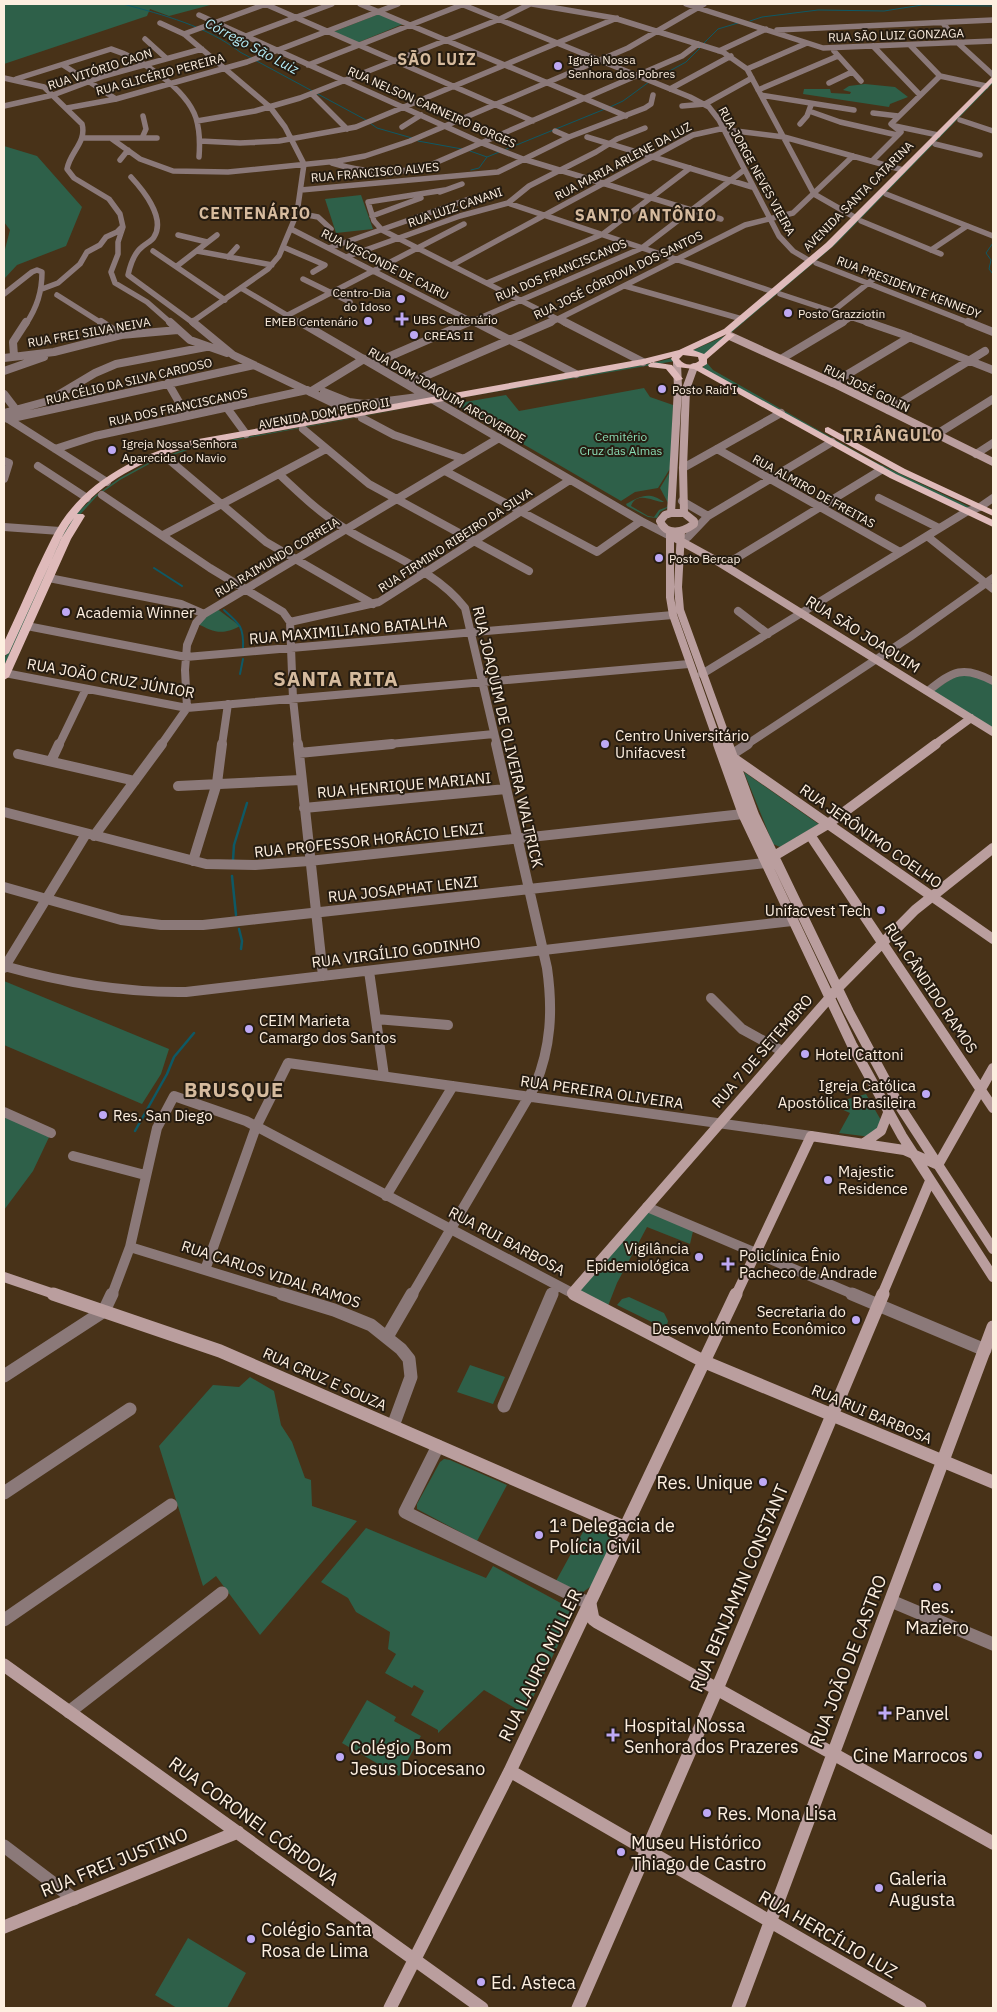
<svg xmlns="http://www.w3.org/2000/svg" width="997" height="2012" font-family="'IBM Plex Sans',sans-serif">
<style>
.green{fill:#2e6049}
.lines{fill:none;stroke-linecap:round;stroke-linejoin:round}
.stream-far2{stroke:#0e5965;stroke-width:1}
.stream-far1{stroke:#0e5965;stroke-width:2}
.stream{stroke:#0e5965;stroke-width:2.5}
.street-far3{stroke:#8b7979;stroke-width:5.5}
.street-far2{stroke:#8b7979;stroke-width:8}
.street-far1{stroke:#8b7979;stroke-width:10}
.street{stroke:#8b7979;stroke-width:13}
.secondary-far2{stroke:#ba9e9e;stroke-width:8}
.secondary-far1{stroke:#ba9e9e;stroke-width:10}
.secondary{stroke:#ba9e9e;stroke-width:13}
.primary{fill:#dfbaba;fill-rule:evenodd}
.poi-dot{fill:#bea9f5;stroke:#261c11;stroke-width:2}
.labels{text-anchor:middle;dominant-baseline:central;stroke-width:4;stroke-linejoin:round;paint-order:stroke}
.far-street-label{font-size:12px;fill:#fdefe0;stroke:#261c11}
.far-poi-label{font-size:12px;fill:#fdefe0;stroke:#261c11;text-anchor:start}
.far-park-label{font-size:12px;fill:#8bdeb6;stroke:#261c11}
.far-water-label{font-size:14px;font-style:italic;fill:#b4edf8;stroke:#261c11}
.poi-label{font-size:15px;fill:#fdefe0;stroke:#261c11;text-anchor:start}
.street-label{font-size:15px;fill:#fdefe0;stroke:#261c11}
.far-district-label{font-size:16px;font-weight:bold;letter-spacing:1px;fill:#d6bb9e;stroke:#261c11}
.near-poi-label{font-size:18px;fill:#fdefe0;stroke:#261c11;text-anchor:start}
.near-street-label{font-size:18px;fill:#fdefe0;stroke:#261c11}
.district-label{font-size:20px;font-weight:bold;letter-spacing:1px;fill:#d6bb9e;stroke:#261c11}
</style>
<rect width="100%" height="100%" fill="#483218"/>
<path class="green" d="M 4,4 L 214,4 L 169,16 L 150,9 L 147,16 L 4,64 Z
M 379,14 L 403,24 L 357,43 L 333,32 Z
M 993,81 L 993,83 L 836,244 L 705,355 L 691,351 L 725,336 L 834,244 Z
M 865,84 L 895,87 L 908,97 L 890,104 L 889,107 L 803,94 L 804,89 L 830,89 L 831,93 L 850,94 L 851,92 L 843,90 L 849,86 Z
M 4,146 L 37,156 L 82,207 L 66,246 L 17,265 L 4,279 L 4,253 L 10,230 L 4,222 Z
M 361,195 L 373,229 L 336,233 L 325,199 Z
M 673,358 L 675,361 L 448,400 L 648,364 Z
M 707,363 L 713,370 L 871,460 L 972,508 L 968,510 L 879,467 L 702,368 Z
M 644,388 L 650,397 L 673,405 L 671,467 L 658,488 L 635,492 L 621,501 L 458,406 L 459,403 L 506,395 L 519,411 Z
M 430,404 L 193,448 L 151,463 L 120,480 L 97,496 L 77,518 L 58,550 L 4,666 L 4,659 L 59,541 L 75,515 L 96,495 L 120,478 L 150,462 L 191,447 Z
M 672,468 L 669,507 L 660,512 L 657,518 L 648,517 L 627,506 L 626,504 C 640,496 649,491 664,502 C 654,502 637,490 631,506 L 648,516 L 654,517 L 659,510 L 667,507 L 668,503 L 660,488 Z
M 216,608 L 240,626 C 221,636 214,632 196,623 Z
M 960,673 L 982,678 L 993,685 L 993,728 L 933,691 Z
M 744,772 L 817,823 L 819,824 L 780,847 L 773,844 Z
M 4,981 L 169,1049 L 161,1074 L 142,1104 L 4,1045 Z
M 866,1094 L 882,1122 L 871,1137 L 839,1133 L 850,1113 L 830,1104 Z
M 4,1112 L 51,1133 L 33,1171 L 4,1210 Z
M 647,1207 L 694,1227 L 690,1244 L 647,1227 L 617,1283 L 606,1311 L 572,1293 Z
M 629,1297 L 664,1313 L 668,1321 L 666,1329 L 617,1305 L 622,1299 Z
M 470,1365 L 505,1377 L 493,1404 L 457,1392 Z
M 250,1377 L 274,1391 L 281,1425 L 292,1442 L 305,1478 L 311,1480 L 312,1506 L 357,1521 L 260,1635 L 216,1576 L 203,1586 L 159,1446 L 213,1385 L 239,1387 Z
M 444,1459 L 450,1460 L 507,1485 L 477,1541 L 417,1509 L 417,1504 L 440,1462 Z
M 589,1521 L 613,1532 L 615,1537 L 591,1586 L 582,1593 L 556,1581 Z
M 366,1528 L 486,1578 L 493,1566 L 568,1607 L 572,1616 L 525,1714 L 484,1690 L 438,1733 L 438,1730 L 411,1715 L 424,1691 L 414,1685 L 412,1688 L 385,1673 L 396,1654 L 388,1649 L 390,1632 L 356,1612 L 348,1598 L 321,1582 Z
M 367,1700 L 396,1717 L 394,1721 L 421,1736 L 399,1776 L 342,1743 Z
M 188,1938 L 246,1973 L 227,2008 L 177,2008 L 155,1995 Z"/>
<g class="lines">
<path class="stream-far2" d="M 123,4 C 164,15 206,26 240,52 L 366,120
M 750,21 L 762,17 L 818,10 L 884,11 L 922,5 L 993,6
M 704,43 L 718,29 L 738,23
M 653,80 L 686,62 L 701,47
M 610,107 L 623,101 L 649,82
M 370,123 L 377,128 L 412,138
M 418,141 L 462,149
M 470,151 L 487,157 L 605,109
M 471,170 L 479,168 L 487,157
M 993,243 L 986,253 L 991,260 L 989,269 L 993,274"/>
<path class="stream-far1" d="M 154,568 L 182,586
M 224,610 C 240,624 244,627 243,649
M 240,674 L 243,659"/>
<path class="stream" d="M 233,860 L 234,845 L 247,803
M 232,876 L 236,915
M 239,929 L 242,941 L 241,949
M 135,1131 L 167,1074 L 174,1057 L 194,1033"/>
<path class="street-far3" d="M 265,4 L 533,121
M 360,4 L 626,116
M 461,4 L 690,97 L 709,107 L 719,120 L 779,236 L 793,251 L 810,261
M 532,4 L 614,18 L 723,52 L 747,69 L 814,194 L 856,218
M 686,4 L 823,48 L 993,41
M 199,15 L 482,143 L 523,159 L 721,219
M 160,23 L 184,34 L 270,107 L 285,127 L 304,164 L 297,213 L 279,256 L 268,269 L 192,322 L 194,324
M 943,23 L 958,43 L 993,75
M 777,30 L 993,20
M 184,34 L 266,4
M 246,36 L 332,4
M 145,39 L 166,58
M 910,45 L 940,76 L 986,86
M 873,46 L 920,95
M 719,51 L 766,29
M 834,51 L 861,81
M 63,65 L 116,99
M 308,65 L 464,4
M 747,69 L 807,43
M 4,78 L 44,87 L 82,124 C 87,142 70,152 67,169 L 74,178 L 109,199 L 120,214 L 123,227 L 118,242 L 118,254 L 111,272 L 115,283 L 147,302 L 172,324
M 16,79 L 111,49 C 140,58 186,88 196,118 C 200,131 200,144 199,157
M 829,83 L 852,72
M 670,89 L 731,56
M 758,90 L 838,56
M 312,94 L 347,129
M 761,95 L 854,110
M 4,106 L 53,95 L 104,76 L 202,49
M 682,106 L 705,104 L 752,78
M 67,108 L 116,99 L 247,62 L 398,4
M 809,111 L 840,122 L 897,135
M 873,113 L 898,116
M 960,120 L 993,131
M 197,121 L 255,111 L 300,98 L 500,19 L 530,4
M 800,124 L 807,116 L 811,105
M 895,126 L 938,135
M 402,127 L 421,115
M 555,131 L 569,137
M 587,137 L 752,187
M 83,138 L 157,138
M 142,138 L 146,129 L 143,116
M 112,139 L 140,159 L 173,171 L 228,172 L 338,161 L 365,156 L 410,141 L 628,48 L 704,4
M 200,141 L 240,143 L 279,141 L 356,127 L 617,18
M 935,144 L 980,155
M 120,160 L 128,150
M 872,161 L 901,132 L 891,124 L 940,76
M 332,163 C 365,173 394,175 428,166 L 682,56 L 698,44
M 131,177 C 143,190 166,218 154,237 C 152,241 145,244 142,247 C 134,253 130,266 128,275 L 192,322
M 301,190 L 498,172 L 569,137 L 645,108 L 651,104 L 653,95
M 445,190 L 368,202 L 374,221 L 382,230 L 567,324
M 440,192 L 462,184
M 886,194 L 993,236
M 508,203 L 774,292
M 297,213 L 318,217 L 331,229
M 372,216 L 421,198
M 861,221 L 941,254
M 291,229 L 477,324
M 178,235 L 207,242
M 283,247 L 325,265 L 313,272
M 329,248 L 469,199
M 931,250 L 967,226
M 153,251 L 225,300
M 197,251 L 272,265
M 228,257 L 237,247
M 346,257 L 460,216 L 508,203 L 529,186 L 596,152 L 617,139 L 645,128
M 816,263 L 972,324
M 452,265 L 693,135 L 720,129 L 784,137 L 903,170
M 177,266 L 217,235
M 303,279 L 350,302
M 487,283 L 603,234 L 690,168
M 625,286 L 742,319
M 241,288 L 302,324
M 42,289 L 58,283 L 80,264 L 87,252 L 100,245 L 106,237 L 117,232 L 122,227
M 4,294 L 32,272 L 37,270 L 42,272 C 42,292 37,307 26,324
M 780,294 L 871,324
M 57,295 L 103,324
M 833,311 L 881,273
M 288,315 L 464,224
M 466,324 L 642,248 L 744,170
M 548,324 L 745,225 L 793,213 L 853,156
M 841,324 L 852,317"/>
<path class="street-far2" d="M 101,322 L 121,335
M 170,322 L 190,340 L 227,353
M 193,322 L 233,355 L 356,414
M 300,322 L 641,521 L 670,536
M 475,322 L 576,374
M 565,322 L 643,362
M 867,322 L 902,334 L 993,370
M 968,322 L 993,332
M 14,356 L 13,342 L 26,322
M 4,358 L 54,352 L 121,335 L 178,330
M 781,359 L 843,322
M 372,364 L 469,322
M 4,371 L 44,357
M 168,383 L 187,416
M 833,383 L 910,337
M 407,384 L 551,322
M 310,392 L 364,359
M 324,392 L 349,402 L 364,404 L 426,396
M 4,394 L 17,411
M 227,408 L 246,434
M 888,410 L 985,351
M 4,413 L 48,401 L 95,373 L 116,364 L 206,347
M 5,417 L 107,482
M 362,418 L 394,435 L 464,459
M 8,419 L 254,365
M 303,429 L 369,484 L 529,571
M 937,434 L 993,399
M 55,449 L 95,436 L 307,390
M 717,449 L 900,552
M 976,454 L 993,443
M 167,458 L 266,542 L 373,604
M 4,461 L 9,463 L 4,479
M 38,466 L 87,498
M 683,468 L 781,413
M 445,471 L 597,552 L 641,521
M 279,474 C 299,493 320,513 344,528 C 385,554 435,569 465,608 L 497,745
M 102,495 L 210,568 L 283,612 L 290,622 L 293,699 L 298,745
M 879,498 L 939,528
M 682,501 L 708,516
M 4,527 L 60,531
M 163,535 L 326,449
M 927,536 L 993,589
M 688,537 L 708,516 L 832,442
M 725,565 L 881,470
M 49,578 L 181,604 L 204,614 L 499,438
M 738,611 L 768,634
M 290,622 L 379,602 L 570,480
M 27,626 L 186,657 L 673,615
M 5,673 L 187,708 L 689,664
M 702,674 L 966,512 L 980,507 L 993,498
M 928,691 C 953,671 963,665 993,681
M 59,745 L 86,689
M 161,745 L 187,708 L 185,670 L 187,645 L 196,623 L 204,614
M 222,745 L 228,704
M 379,745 L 494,734
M 746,745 L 910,637 L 993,578"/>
<path class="street-far1" d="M 298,744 L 323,976
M 299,753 L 392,744
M 18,754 L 135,781
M 731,755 L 748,744
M 51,761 L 59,744
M 178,786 L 301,780
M 304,808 L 506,789
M 4,812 L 206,864 L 255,865 L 309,861 L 743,814
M 94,836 L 162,744
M 193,861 L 217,783 L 222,744
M 4,887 L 121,920 L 161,925 L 203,925 L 765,863
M 4,966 C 65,983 123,993 186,992 L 792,921
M 4,968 L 86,834
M 369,971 L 384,1076
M 711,998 L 742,1029 L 782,1051
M 376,1019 L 448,1025
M 4,1112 L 51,1133
M 73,1156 L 145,1175
M 386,1196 L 453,1086
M 647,1207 L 855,1295
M 130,1247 L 286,1295
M 205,1270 L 256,1127 L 288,1063 L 811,1136
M 112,1295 L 130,1247 L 157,1128 L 174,1096 L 246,1121 L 572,1293
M 412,1295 L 535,1086 C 551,1047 553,1010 547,968 L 496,744
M 552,1295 L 556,1285"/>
<path class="street" d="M 282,1294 L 334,1310 L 371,1325 L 401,1349 L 409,1359 L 411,1377 L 393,1426
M 852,1294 L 985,1350
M 387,1337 L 412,1294
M 4,1376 L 104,1311 L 112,1294
M 504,1406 L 552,1294
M 438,1446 L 405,1512 L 590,1604
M 4,1493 L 130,1409
M 891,1601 L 993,1644
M 4,1620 L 171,1505
M 69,1712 L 222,1593
M 4,1846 L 74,1899"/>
<path class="secondary-far2" d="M 730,336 L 833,383 L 993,462
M 671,513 L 678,388 L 677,363
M 671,513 L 684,513 L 694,521 L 694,524 C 683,532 667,537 660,521 L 665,515 Z
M 684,513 L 683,468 L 686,389 L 694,367
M 670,531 L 670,597 L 673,615 L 719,745
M 681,532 L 678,587 L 680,610 L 729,745
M 675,538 L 717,561 L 993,732
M 934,745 L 971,718"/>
<path class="secondary-far1" d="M 718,744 L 743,814 L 852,1045 L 902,1136 L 993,1277
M 728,744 L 754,815 L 849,1012 L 899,1105 L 993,1249
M 732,757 L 993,939
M 810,835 L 993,1108
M 774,856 L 828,824 L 936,744
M 864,1143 L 881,1131 L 888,1113
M 938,1165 L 993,1068
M 4,1277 L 57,1295
M 576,1295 L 572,1293 L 838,988 L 915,910 L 993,848
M 736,1295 L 811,1136 L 904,1150 L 938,1165
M 882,1295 L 930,1181"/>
<path class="secondary" d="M 53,1294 L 220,1351 L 626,1528
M 574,1294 L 705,1362 L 993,1482
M 590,1604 L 593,1619 L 597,1622 L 993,1843
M 4,1665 L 482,2008
M 510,1771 L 920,2008
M 4,1927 L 238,1832
M 390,2008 L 510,1771 L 736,1294
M 578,2008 L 717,1689 L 883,1294
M 738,2008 L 993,1327"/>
<path class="primary" d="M 993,76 L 993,82 L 832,247 L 730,333 L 735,335 L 707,359 L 707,364 L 702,367 L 896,474 L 993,520 L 993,527 L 890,478 L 694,369 L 677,367 L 671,359 L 672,357 L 643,365 L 194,446 C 151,457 105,478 77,514 L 83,514 L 85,516 L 71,539 L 9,677 L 4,680 L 4,666 L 61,539 L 74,518 C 67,527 62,536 58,546 L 9,653 L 4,656 L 4,642 C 15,618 26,594 37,569 C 45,553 52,536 62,521 C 92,477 143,453 193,440 L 643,359 L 679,350 L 724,329 L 826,243 ZM 727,334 L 704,354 L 693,350 ZM 683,355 L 698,357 L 699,361 C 692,366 685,366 679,359 Z
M 652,362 L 672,365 L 683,379 L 676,381 L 666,369 L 649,367 L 648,365 Z
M 828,427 L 905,469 L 993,510 L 993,516 L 899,473 L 825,432 L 825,428 Z"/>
</g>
<g class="poi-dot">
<circle cx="558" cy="66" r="5"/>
<circle cx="401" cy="299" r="5"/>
<circle cx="788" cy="313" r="5"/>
<path d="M399.5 311.5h5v5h5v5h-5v5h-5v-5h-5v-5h5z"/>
<circle cx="368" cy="321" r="5"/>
<circle cx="414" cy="335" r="5"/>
<circle cx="662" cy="389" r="5"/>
<circle cx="112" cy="450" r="5"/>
<circle cx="659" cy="558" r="5"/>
<circle cx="66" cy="612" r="5"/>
<circle cx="605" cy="744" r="5"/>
<circle cx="881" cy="910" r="5"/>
<circle cx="249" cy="1029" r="5"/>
<circle cx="805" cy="1054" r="5"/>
<circle cx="926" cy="1094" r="5"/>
<circle cx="103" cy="1115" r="5"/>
<circle cx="828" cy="1180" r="5"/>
<circle cx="699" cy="1257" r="5"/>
<path d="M725.5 1256.5h5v5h5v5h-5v5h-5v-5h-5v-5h5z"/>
<circle cx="856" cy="1320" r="5"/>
<circle cx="763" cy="1482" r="5"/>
<circle cx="539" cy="1535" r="5"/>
<circle cx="937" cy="1587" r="5"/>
<path d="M882.5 1705.5h5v5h5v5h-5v5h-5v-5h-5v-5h5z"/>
<path d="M610.5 1727.5h5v5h5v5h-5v5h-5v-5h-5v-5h5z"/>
<circle cx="978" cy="1755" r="5"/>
<circle cx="340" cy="1757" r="5"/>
<circle cx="707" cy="1813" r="5"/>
<circle cx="621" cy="1852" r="5"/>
<circle cx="879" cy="1888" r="5"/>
<circle cx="251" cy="1939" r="5"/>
<circle cx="481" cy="1982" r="5"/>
</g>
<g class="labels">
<g class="far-street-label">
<text transform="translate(896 35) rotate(-2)">RUA SÃO LUIZ GONZAGA</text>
<text transform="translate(100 69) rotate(-18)">RUA VITÓRIO CAON</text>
<text transform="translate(160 74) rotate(-15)">RUA GLICÉRIO PEREIRA</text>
<text transform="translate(432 107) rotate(24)">RUA NELSON CARNEIRO BORGES</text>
<text transform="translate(623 161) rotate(-28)">RUA MARIA ARLENE DA LUZ</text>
<text transform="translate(757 171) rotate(61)">RUA JORGE NEVES VIEIRA</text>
<text transform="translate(375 172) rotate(-5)">RUA FRANCISCO ALVES</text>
<text transform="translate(858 196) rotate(-45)">AVENIDA SANTA CATARINA</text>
<text transform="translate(455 207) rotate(-19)">RUA LUIZ CANANI</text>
<text transform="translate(385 264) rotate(27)">RUA VISCONDE DE CAIRU</text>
<text transform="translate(561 270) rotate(-23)">RUA DOS FRANCISCANOS</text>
<text transform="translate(618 275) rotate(-26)">RUA JOSÉ CÓRDOVA DOS SANTOS</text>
<text transform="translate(909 287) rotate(21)">RUA PRESIDENTE KENNEDY</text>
<text transform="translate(89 332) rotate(-10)">RUA FREI SILVA NEIVA</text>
<text transform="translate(129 381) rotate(-13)">RUA CÉLIO DA SILVA CARDOSO</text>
<text transform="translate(867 388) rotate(26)">RUA JOSÉ GOLIN</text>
<text transform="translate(447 395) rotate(30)">RUA DOM JOAQUIM ARCOVERDE</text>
<text transform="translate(178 407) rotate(-12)">RUA DOS FRANCISCANOS</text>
<text transform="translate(324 413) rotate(-10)">AVENIDA DOM PEDRO II</text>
<text transform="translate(814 491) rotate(29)">RUA ALMIRO DE FREITAS</text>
<text transform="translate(455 540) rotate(-33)">RUA FIRMINO RIBEIRO DA SILVA</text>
<text transform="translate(277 557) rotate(-31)">RUA RAIMUNDO CORREIA</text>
</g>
<g class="far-poi-label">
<text x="568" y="59">Igreja Nossa<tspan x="568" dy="14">Senhora dos Pobres</tspan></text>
<text x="391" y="292" text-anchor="end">Centro-Dia<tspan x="391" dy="14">do Idoso</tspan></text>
<text x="798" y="313">Posto Grazziotin</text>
<text x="413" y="319">UBS Centenário</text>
<text x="358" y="321" text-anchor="end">EMEB Centenário</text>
<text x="424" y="335">CREAS II</text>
<text x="672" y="389">Posto Raid I</text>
<text x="122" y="443">Igreja Nossa Senhora<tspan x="122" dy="14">Aparecida do Navio</tspan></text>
<text x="669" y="558">Posto Bercap</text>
</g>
<g class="far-park-label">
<text x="621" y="436">Cemitério<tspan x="621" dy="14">Cruz das Almas</tspan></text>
</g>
<g class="far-water-label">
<text transform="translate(252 46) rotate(28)">Córrego São Luiz</text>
</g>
<g class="poi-label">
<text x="76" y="612">Academia Winner</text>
<text x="615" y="735">Centro Universitário<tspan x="615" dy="17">Unifacvest</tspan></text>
<text x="871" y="910" text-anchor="end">Unifacvest Tech</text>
<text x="259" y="1020">CEIM Marieta<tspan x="259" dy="17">Camargo dos Santos</tspan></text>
<text x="815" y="1054">Hotel Cattoni</text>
<text x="916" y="1085" text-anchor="end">Igreja Católica<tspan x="916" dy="17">Apostólica Brasileira</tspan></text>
<text x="113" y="1115">Res. San Diego</text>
<text x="838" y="1171">Majestic<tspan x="838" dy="17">Residence</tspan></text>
<text x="689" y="1248" text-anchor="end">Vigilância<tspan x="689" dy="17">Epidemiológica</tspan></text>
<text x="739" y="1255">Policlínica Ênio<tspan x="739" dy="17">Pacheco de Andrade</tspan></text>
<text x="846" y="1311" text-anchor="end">Secretaria do<tspan x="846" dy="17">Desenvolvimento Econômico</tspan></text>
</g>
<g class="street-label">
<text transform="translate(348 630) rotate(-5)">RUA MAXIMILIANO BATALHA</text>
<text transform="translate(863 634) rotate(32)">RUA SÃO JOAQUIM</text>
<text transform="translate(111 678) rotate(10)">RUA JOÃO CRUZ JÚNIOR</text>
<text transform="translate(508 737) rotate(77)">RUA JOAQUIM DE OLIVEIRA WALTRICK</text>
<text transform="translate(404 785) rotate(-5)">RUA HENRIQUE MARIANI</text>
<text transform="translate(871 836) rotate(35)">RUA JERÔNIMO COELHO</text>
<text transform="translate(369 840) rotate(-6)">RUA PROFESSOR HORÁCIO LENZI</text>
<text transform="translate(403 889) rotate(-6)">RUA JOSAPHAT LENZI</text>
<text transform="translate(396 952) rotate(-7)">RUA VIRGÍLIO GODINHO</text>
<text transform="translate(931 988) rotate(56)">RUA CÂNDIDO RAMOS</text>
<text transform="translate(762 1051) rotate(-49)">RUA 7 DE SETEMBRO</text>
<text transform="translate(602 1092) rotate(8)">RUA PEREIRA OLIVEIRA</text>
<text transform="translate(507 1241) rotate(28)">RUA RUI BARBOSA</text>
<text transform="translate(271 1274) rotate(18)">RUA CARLOS VIDAL RAMOS</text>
<text transform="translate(325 1379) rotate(24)">RUA CRUZ E SOUZA</text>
<text transform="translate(872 1414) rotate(23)">RUA RUI BARBOSA</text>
</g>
<g class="far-district-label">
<text x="437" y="59">SÃO LUIZ</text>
<text x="255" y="213">CENTENÁRIO</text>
<text x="646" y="215">SANTO ANTÔNIO</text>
<text x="893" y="435">TRIÂNGULO</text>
</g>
<g class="near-poi-label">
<text x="753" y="1482" text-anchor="end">Res. Unique</text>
<text x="549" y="1525">1ª Delegacia de<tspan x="549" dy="21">Polícia Civil</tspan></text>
<text x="937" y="1606" text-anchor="middle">Res.<tspan x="937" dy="21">Maziero</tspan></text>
<text x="895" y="1713">Panvel</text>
<text x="624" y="1725">Hospital Nossa<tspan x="624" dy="21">Senhora dos Prazeres</tspan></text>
<text x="350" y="1747">Colégio Bom<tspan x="350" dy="21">Jesus Diocesano</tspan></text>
<text x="968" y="1755" text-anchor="end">Cine Marrocos</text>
<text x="717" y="1813">Res. Mona Lisa</text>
<text x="631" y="1842">Museu Histórico<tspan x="631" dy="21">Thiago de Castro</tspan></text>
<text x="889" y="1878">Galeria<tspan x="889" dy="21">Augusta</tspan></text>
<text x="261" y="1929">Colégio Santa<tspan x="261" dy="21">Rosa de Lima</tspan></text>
<text x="491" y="1982">Ed. Asteca</text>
</g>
<g class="near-street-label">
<text transform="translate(739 1588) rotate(-67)">RUA BENJAMIN CONSTANT</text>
<text transform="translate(848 1661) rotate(-69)">RUA JOÃO DE CASTRO</text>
<text transform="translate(540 1665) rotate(-64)">RUA LAURO MÜLLER</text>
<text transform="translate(254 1821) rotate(36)">RUA CORONEL CÓRDOVA</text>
<text transform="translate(114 1862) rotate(-22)">RUA FREI JUSTINO</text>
<text transform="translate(828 1934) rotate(30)">RUA HERCÍLIO LUZ</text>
</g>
<g class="district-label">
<text x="336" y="678">SANTA RITA</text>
<text x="234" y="1089">BRUSQUE</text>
</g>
</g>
<rect width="997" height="2012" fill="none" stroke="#fdefe0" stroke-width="10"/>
</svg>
